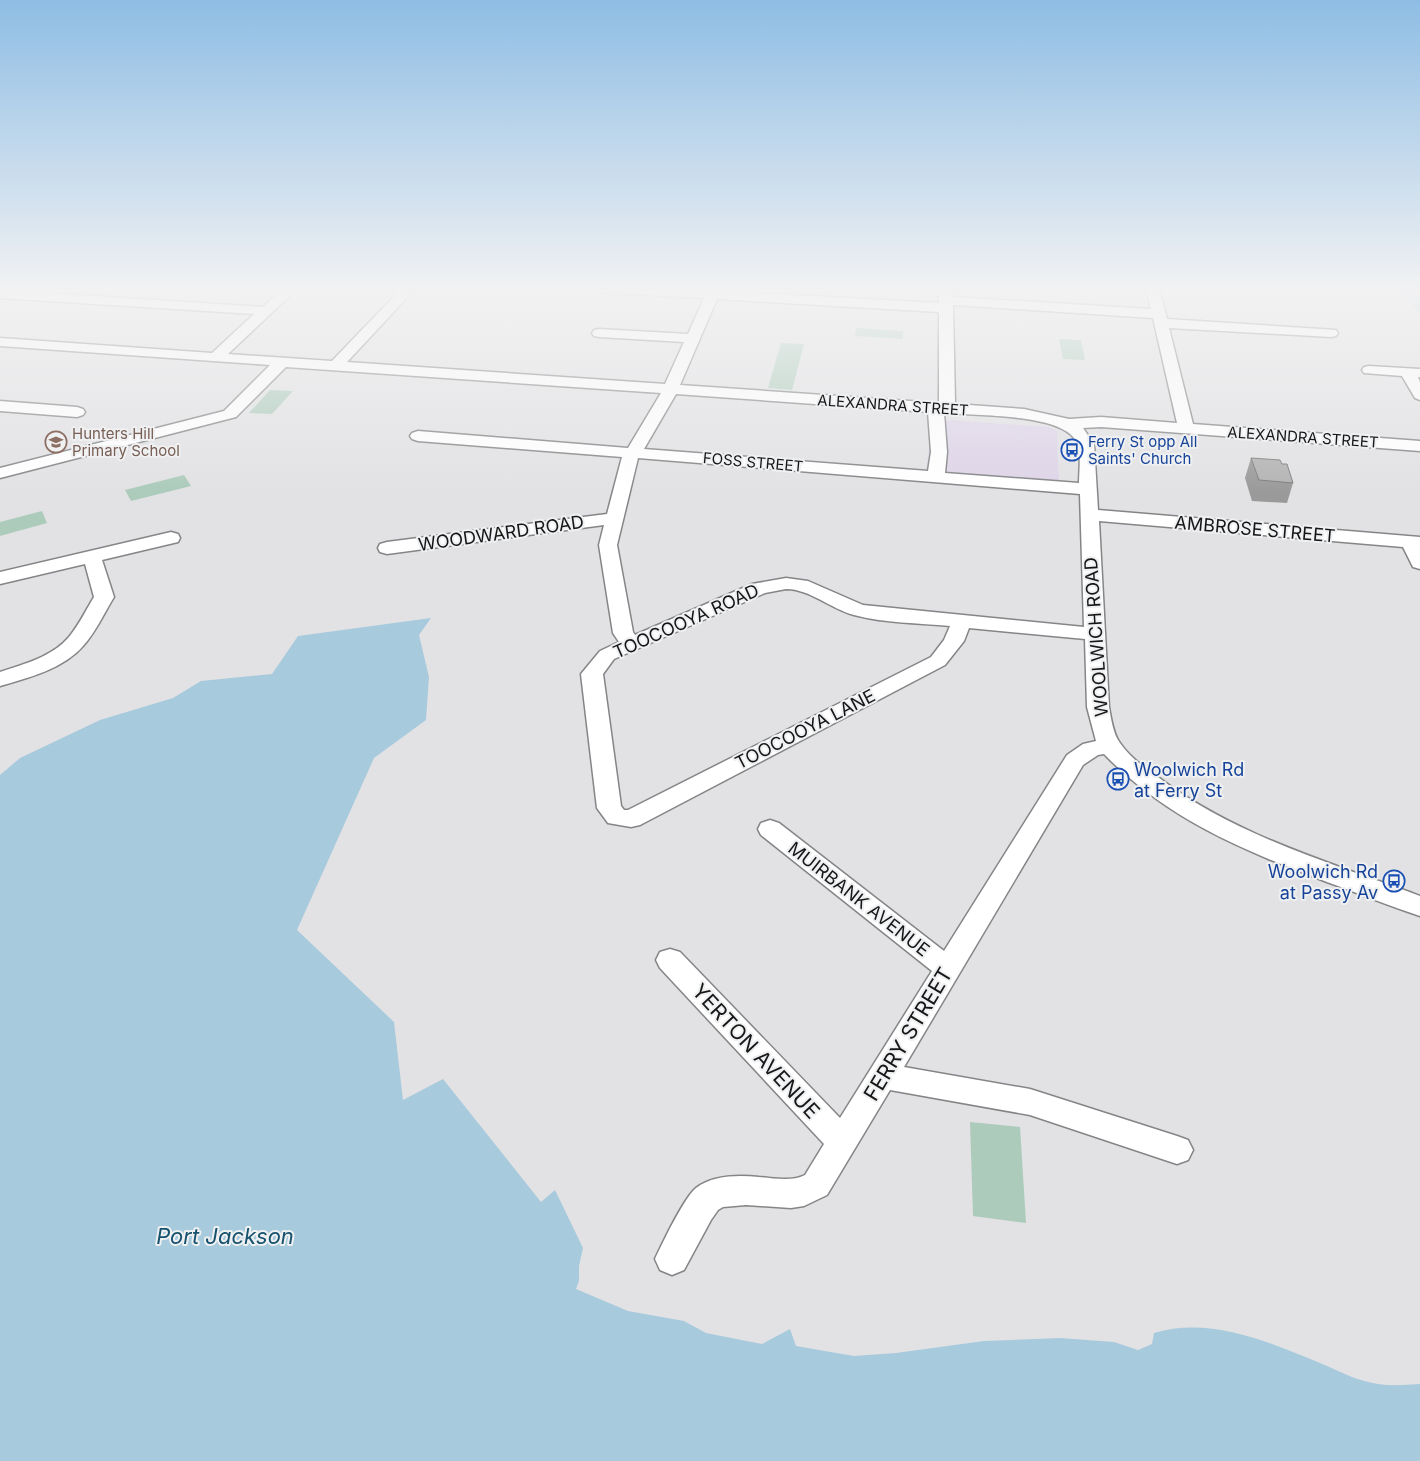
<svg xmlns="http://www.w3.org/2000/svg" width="1420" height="1461" font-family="Inter,sans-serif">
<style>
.commercial{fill:#ded4e8}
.green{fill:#accbbb}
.water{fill:#a8cadd}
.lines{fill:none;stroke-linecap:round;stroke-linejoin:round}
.minor-casing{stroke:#848586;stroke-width:3}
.minor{fill:#fff;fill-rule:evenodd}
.wall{fill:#9a9a9b}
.building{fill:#b3b3b4;stroke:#7d7d7e}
.labels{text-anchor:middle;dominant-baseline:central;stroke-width:4;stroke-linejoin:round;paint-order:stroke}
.far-street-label{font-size:15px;fill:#161617;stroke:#eff0f1}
.far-education-label{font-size:15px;fill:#785e54;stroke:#eff0f1;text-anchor:start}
.far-transit-label{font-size:15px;fill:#164399;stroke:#eff0f1;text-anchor:start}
.street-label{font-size:18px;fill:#161617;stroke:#eff0f1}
.transit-label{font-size:18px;fill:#164399;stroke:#eff0f1;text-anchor:start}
.near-street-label{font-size:21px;fill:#161617;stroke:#eff0f1}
.near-water-label{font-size:22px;font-style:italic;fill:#16526e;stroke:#eff0f1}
</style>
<rect width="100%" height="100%" fill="#e2e2e4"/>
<path class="commercial" d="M 932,419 L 1049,427 L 1057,431 L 1059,484 L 926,473 Z"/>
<path class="green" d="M 856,328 L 903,331 L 903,339 L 855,336 Z
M 1059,339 L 1081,340 L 1085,360 L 1063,359 Z
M 781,343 L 804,344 L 792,390 L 768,388 Z
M 270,390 L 293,391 L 272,414 L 249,413 Z
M 184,475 L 191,486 L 131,501 L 125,490 Z
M 42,511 L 47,523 L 0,536 L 0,522 Z
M 970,1122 L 1020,1127 L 1026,1223 L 973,1216 Z"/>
<path class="water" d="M 1362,288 L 1420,288 L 1420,311 C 1413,308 1411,301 1405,298 C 1392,292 1376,290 1362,288 Z
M 431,618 L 419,635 L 429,677 L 426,720 L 374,758 L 297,930 L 394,1022 L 403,1100 L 443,1079 L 541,1202 L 555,1190 L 583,1248 L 579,1266 L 579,1281 L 576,1289 L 628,1311 L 684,1321 L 706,1333 L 762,1344 L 790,1329 L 796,1346 L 854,1356 L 896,1353 L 984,1341 L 1060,1338 L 1114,1342 L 1138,1350 L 1152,1344 L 1154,1333 C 1210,1316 1269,1342 1320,1363 C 1339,1371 1357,1381 1378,1384 C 1392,1386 1406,1385 1420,1384 L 1420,1461 L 0,1461 L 0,775 L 20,758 L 100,720 L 173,698 L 201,681 L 272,674 L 298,636 Z"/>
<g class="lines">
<g class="minor-casing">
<path id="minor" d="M 283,288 L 298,288 L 228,354 L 332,361 L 402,288 L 416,288 L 347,362 L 665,384 L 684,342 L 599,337 L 594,336 L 592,333 L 594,330 L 599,329 L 688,334 L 704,298 L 592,292 L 587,291 L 586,288 L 659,288 L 707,290 L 709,288 L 721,288 L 720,291 L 939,303 L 939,294 L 946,290 L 951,291 L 953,297 L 1151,309 L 1146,288 L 1159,288 L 1167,319 L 1336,330 L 1338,333 L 1336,336 L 1331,337 L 1169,328 L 1193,424 L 1420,441 L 1420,451 L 1101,427 L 1083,428 L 1094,444 L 1098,510 L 1420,537 L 1420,569 L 1413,567 L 1403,547 L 1099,521 L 1109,707 C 1111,718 1113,734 1120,743 C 1128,755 1142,766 1154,774 C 1232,835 1329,862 1420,896 L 1420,916 C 1389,906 1358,893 1327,882 C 1243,850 1168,820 1104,754 L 1098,755 L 1083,765 L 904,1067 L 1030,1089 L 1177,1136 L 1188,1140 L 1193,1150 L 1188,1160 L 1177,1164 L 1030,1115 L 890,1090 L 827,1195 L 804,1206 L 791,1208 L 746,1205 L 723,1207 L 718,1210 L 711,1220 L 684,1270 L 672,1275 L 660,1270 L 655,1259 C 662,1244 684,1198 696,1188 C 713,1175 738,1175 759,1177 C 774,1178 791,1182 805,1175 L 824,1144 L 660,968 L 656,960 L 660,952 L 670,949 L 680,952 L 840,1118 L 932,971 L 761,835 L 758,829 L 761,823 L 770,820 L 779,823 L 944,951 L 1067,755 L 1083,744 L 1096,741 L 1087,707 L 1085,639 L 969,628 L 964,641 L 945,665 L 640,825 L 631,827 L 608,823 L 597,808 L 581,674 L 600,651 L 619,642 L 613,633 L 599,545 L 604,525 L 387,554 L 380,552 L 378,548 L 380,544 L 387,542 L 607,514 L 622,457 L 418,441 L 412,439 L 410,436 L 412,433 L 418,431 L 628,448 L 661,393 L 286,367 L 236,417 L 0,478 L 0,468 L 224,411 L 270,365 L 0,346 L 0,338 L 212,353 L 254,314 L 0,298 L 0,290 L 263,307 ZM 717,299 L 939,312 L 939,403 L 680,385 ZM 953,305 L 1153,318 L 1177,423 L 1101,417 L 1069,419 L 1024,409 L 955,404 ZM 676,394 L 928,412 L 931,452 L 928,471 L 644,449 ZM 944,413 C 974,416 1062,413 1076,441 C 1082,452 1079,471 1079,483 L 945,473 L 947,452 ZM 638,458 L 1080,494 L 1084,627 L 863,605 L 808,581 L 786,578 L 752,584 L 635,635 L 633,632 L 617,545 ZM 786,589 C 810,589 831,609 854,615 C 884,623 918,623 950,626 L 944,640 L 931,657 L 628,810 L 624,810 L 621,806 L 603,674 L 614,659 L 765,593 Z
M 1369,366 L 1420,369 L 1420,377 L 1418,377 L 1420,382 L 1420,400 L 1415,398 L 1402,376 L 1364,373 L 1362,370 L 1364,367 Z
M 0,401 L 77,407 L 83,409 L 85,412 L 83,415 L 77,417 L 0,411 Z
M 171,532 L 178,534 L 180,538 L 178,542 L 102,560 L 114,597 C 104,613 96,632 83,646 C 63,669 28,678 0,686 L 0,672 C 24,664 52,657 69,637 C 79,625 86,610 94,597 L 85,564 L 0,584 L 0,572 Z"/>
</g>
<use href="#minor" class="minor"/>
</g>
<path class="wall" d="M 1251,458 L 1282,464 L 1293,483 L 1287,503 L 1252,501 L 1245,478 Z"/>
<path class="building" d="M 1251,458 L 1280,460 L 1282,464 L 1287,464 L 1293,483 L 1259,480 Z"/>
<linearGradient id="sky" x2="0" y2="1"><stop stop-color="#8ebde4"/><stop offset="0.59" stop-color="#f2f2f3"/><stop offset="1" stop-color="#f2f2f3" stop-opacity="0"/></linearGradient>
<rect width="1420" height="492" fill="url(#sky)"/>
<defs>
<g id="school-ring" transform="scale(1.125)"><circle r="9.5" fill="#eff0f1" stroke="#8d6e63" stroke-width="1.5"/><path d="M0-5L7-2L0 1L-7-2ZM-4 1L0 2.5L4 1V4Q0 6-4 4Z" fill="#8d6e63"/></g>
<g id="bus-ring" transform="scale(1.125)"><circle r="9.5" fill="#eff0f1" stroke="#1a4fb4" stroke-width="1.5"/><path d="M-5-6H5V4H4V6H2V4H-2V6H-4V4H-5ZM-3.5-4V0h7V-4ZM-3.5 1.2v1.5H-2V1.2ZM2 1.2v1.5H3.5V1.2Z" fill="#1a4fb4"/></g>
</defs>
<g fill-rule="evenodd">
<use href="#school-ring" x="56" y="442"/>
<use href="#bus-ring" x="1072" y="450"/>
<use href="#bus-ring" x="1118" y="779"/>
<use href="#bus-ring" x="1394" y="881"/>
</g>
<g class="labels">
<g class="far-street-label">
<text transform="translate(893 405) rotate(4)">ALEXANDRA STREET</text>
<text transform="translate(1303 437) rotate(4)">ALEXANDRA STREET</text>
<text transform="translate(753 462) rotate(5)">FOSS STREET</text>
</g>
<g class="far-education-label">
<text x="72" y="433">Hunters Hill<tspan x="72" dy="17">Primary School</tspan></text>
</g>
<g class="far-transit-label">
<text x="1088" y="441">Ferry St opp All<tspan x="1088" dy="17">Saints' Church</tspan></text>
</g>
<g class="street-label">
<text transform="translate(1255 529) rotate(5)">AMBROSE STREET</text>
<text transform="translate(501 533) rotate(-8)">WOODWARD ROAD</text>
<text transform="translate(686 621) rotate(-24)">TOOCOOYA ROAD</text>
<text transform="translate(1096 637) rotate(-94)">WOOLWICH ROAD</text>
<text transform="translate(805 729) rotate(-27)">TOOCOOYA LANE</text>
<text transform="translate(859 899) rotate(38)">MUIRBANK AVENUE</text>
</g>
<g class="transit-label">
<text x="1134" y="769">Woolwich Rd<tspan x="1134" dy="21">at Ferry St</tspan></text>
<text x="1378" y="871" text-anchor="end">Woolwich Rd<tspan x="1378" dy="21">at Passy Av</tspan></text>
</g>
<g class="near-street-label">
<text transform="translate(908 1034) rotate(-59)">FERRY STREET</text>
<text transform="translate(756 1051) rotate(47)">YERTON AVENUE</text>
</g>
<g class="near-water-label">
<text x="225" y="1236">Port Jackson</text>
</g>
</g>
</svg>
